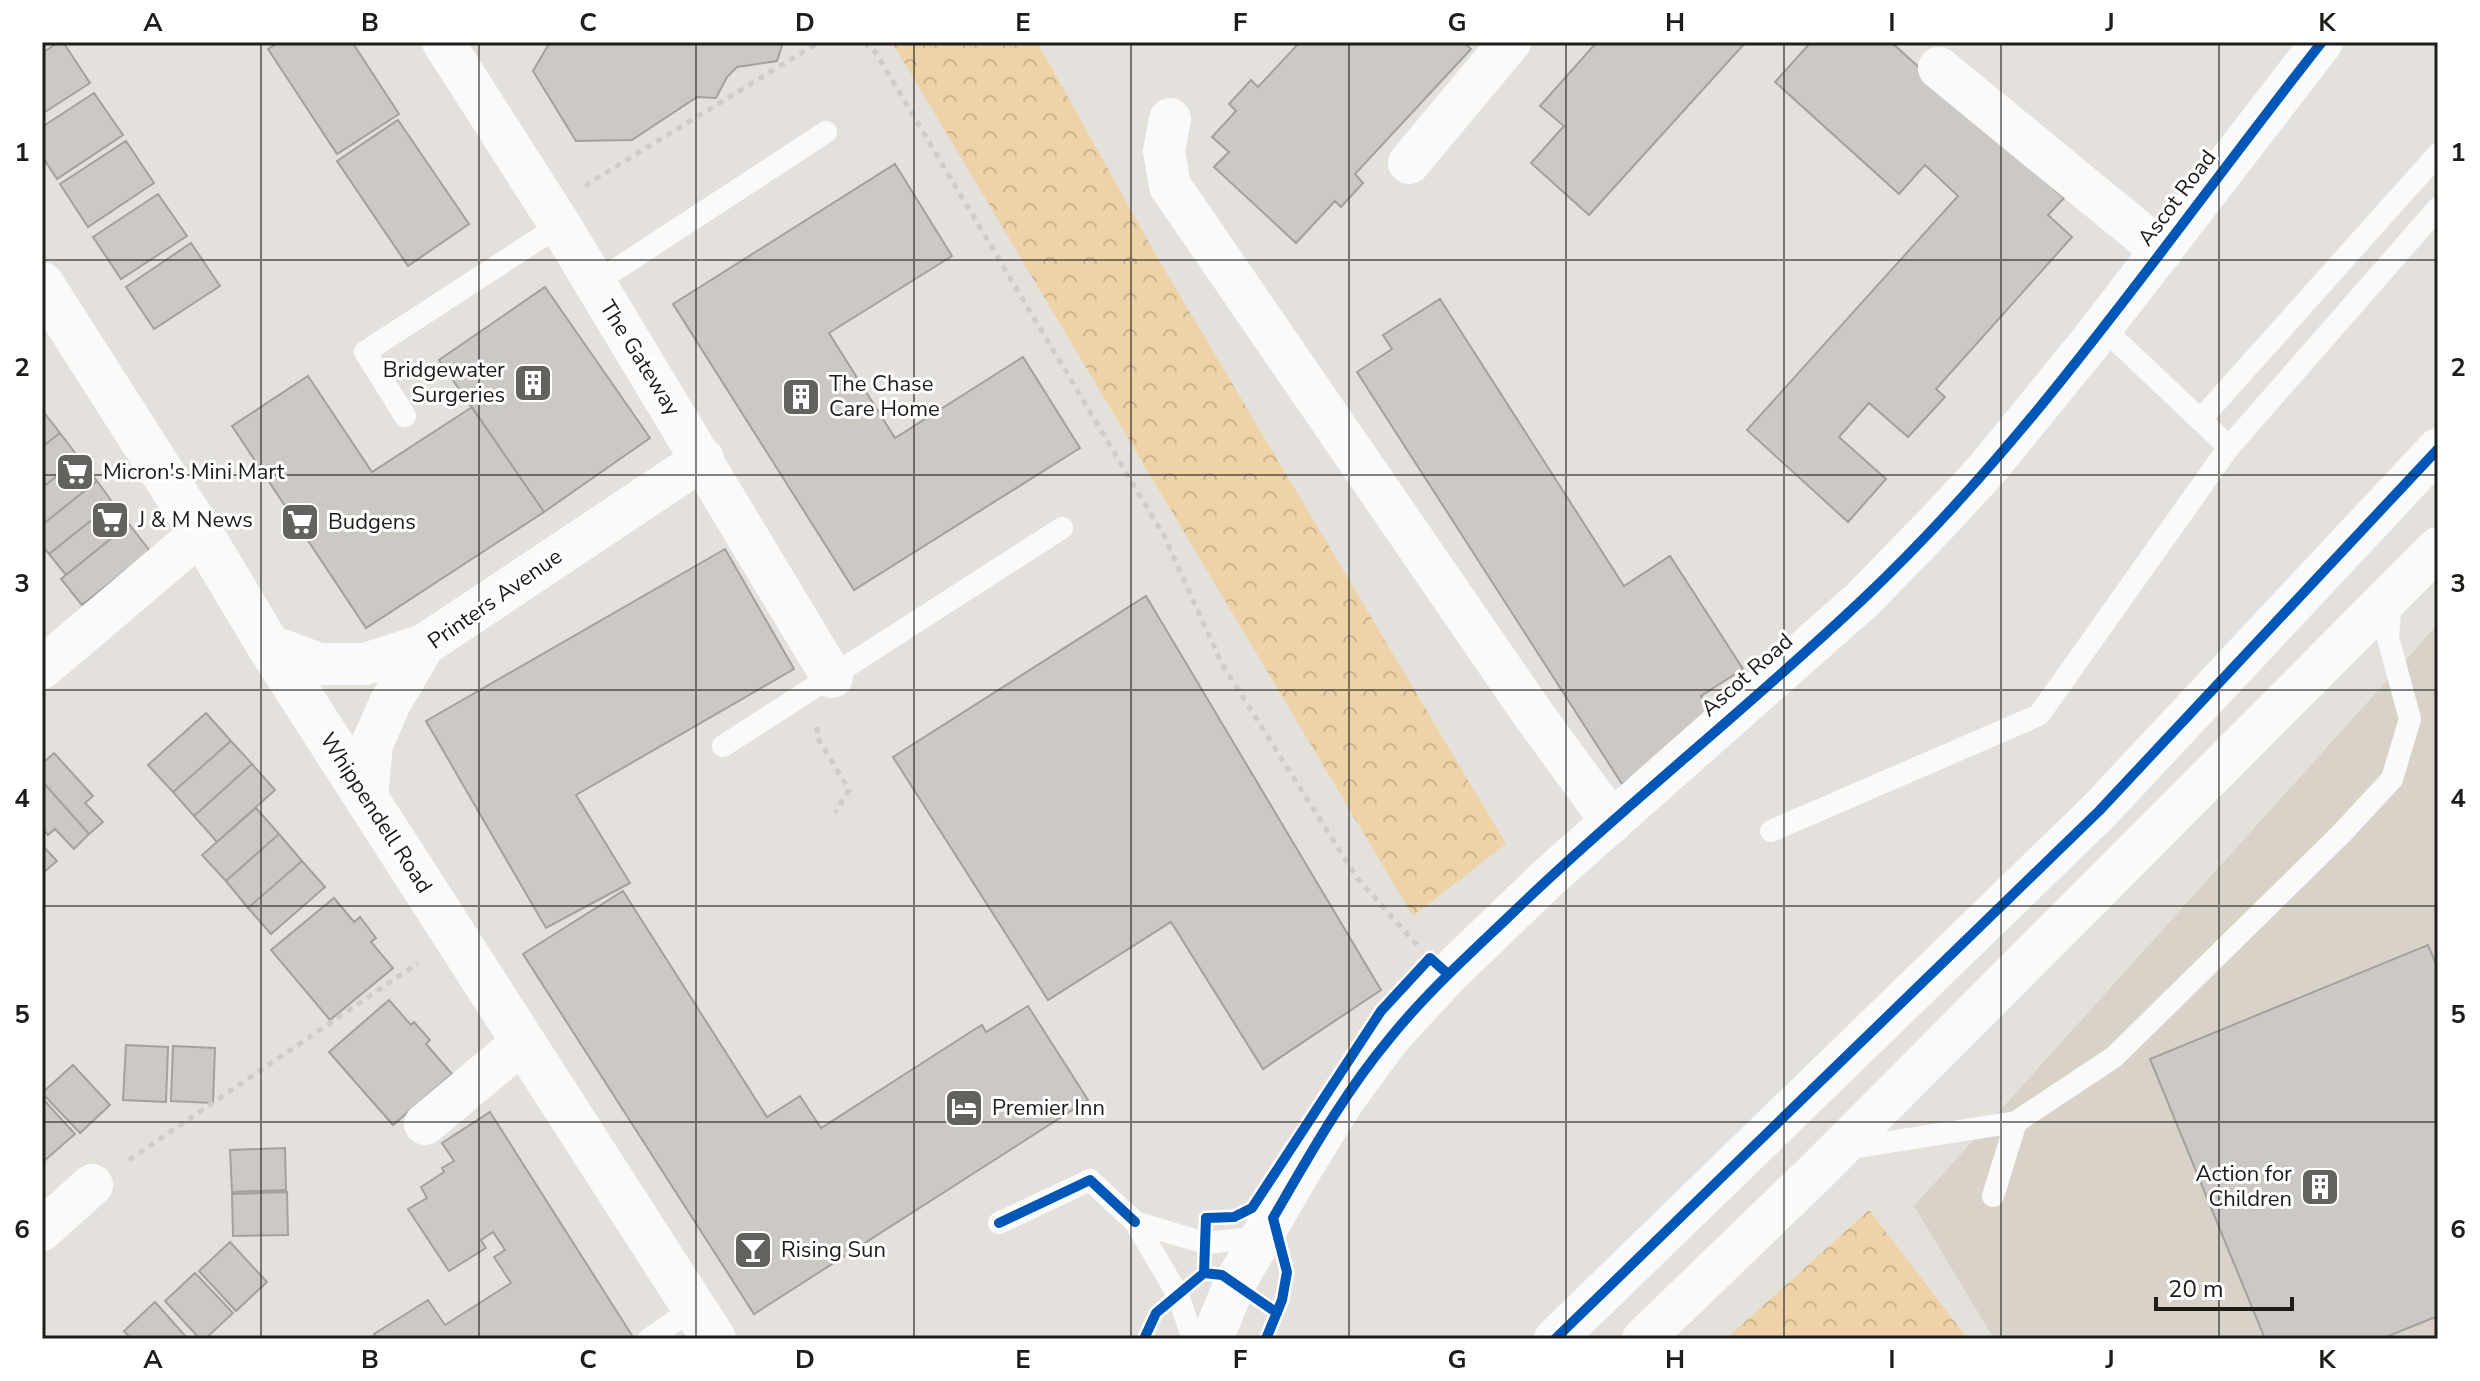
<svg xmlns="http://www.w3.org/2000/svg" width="2480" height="1381" font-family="'Nunito Sans',sans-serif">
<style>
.built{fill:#d9d2c9}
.forest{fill:url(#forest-crowns)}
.building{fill:#ccc9c5;stroke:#a3a19d;stroke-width:2}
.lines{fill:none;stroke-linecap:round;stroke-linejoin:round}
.path{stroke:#cecdcc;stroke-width:5;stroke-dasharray:6 6;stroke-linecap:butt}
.service{stroke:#fbfafa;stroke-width:22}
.minor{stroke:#fbfafa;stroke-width:42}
.tertiary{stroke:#fbfafa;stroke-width:44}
.cycleway-casing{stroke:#fff;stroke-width:15}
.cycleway{stroke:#0057b8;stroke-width:10}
.grid{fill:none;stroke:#1f1d1a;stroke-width:2;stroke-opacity:0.55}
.labels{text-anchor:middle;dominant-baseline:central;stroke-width:6;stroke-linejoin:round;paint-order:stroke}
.street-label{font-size:22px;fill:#1f1d1a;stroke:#fff}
.poi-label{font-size:22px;fill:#1f1d1a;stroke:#fff;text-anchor:start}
.neatline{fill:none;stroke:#1f1d1a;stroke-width:3}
.grid-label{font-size:26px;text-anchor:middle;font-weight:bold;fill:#1f1d1a}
</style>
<defs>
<pattern id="forest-crowns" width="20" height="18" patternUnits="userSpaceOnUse" patternTransform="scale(2)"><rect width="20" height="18" fill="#edd3a7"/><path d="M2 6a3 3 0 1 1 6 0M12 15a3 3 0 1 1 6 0" fill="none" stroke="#cbb58f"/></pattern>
</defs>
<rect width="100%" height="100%" fill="#e4e1dc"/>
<path class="built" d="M 2438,624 L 2438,1339 L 1994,1339 L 1914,1206 Z"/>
<path class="forest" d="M 892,42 L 1037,42 L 1160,262 L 1506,844 L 1413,916 Z
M 1869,1210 L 1968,1339 L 1726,1339 Z"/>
<path class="building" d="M 59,42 L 63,42 L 90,83 L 42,114 L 42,53 Z
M 279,42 L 352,42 L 399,114 L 337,154 L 268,49 Z
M 550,42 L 783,42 L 777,61 L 737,67 L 727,77 L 716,98 L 697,97 L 632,140 L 576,141 L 533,71 Z
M 1300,42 L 1463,42 L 1471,49 L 1355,174 L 1363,183 L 1341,207 L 1335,201 L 1296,243 L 1214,167 L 1229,152 L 1212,137 L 1236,111 L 1229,104 L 1251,80 L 1258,87 Z
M 1597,42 L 1746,42 L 1589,215 L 1531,163 L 1564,126 L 1540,106 Z
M 1811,42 L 1891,42 L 2064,198 L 2048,215 L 2072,237 L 1936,389 L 1945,397 L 1908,437 L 1869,403 L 1839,437 L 1886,479 L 1848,522 L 1747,430 L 1958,196 L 1925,165 L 1899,194 L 1775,82 Z
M 94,93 L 123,135 L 57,179 L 42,156 L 42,127 Z
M 398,120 L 469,224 L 408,266 L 337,161 Z
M 126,141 L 154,183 L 88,227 L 60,184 Z
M 895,164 L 952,256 L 829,333 L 895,438 L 1023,357 L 1080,448 L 854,590 L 673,304 Z
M 158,194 L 187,236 L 121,279 L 93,237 Z
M 191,243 L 220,286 L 154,329 L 126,287 Z
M 545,287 L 650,438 L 544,512 L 439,360 Z
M 1440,299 L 1624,586 L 1670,556 L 1743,669 L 1701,696 L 1715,717 L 1672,752 L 1622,784 L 1357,372 L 1392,349 L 1383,335 Z
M 308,376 L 372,472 L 472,407 L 544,512 L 366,628 L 232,426 Z
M 42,410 L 60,433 L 42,447 Z
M 60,433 L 79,458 L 42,488 L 42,447 Z
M 79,458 L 97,481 L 42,525 L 42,488 Z
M 97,481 L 113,503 L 49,554 L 42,545 L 42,525 Z
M 113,503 L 129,524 L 66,575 L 49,554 Z
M 129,524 L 150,551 L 82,605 L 61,579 Z
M 725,549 L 794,669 L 576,795 L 630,883 L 546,928 L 426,721 Z
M 1146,596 L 1381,990 L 1263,1069 L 1171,922 L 1048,1000 L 893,757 Z
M 206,713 L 231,741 L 173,792 L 148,765 Z
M 231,741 L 252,764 L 194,816 L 173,792 Z
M 54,753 L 93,796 L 85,803 L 103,822 L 89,834 L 42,781 L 42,764 Z
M 252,764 L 275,790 L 217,842 L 194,816 Z
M 42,781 L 89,834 L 74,849 L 55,829 L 48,835 L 42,828 Z
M 256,808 L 279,834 L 226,881 L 202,855 Z
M 279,834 L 302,861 L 248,908 L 226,881 Z
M 42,845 L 57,861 L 43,873 L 42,871 Z
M 302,861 L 325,887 L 271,934 L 248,908 Z
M 623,891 L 767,1117 L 800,1096 L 821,1128 L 972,1031 L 982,1025 L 986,1032 L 1028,1006 L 1088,1100 L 754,1314 L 523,954 Z
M 334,898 L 354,922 L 360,917 L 376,938 L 371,942 L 393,968 L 330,1020 L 271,950 Z
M 2428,945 L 2438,969 L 2438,1316 L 2381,1339 L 2265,1339 L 2150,1059 Z
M 389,1000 L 411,1025 L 414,1022 L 430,1040 L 426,1044 L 452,1074 L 393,1125 L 329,1052 Z
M 126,1045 L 168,1047 L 166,1102 L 123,1100 Z
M 173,1046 L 215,1048 L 213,1103 L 171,1101 Z
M 73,1065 L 110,1105 L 80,1133 L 42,1093 Z
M 42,1098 L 75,1134 L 43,1162 L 42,1161 Z
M 490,1112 L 633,1337 L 629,1339 L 377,1339 L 374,1334 L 428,1300 L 445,1325 L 511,1283 L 494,1257 L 505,1250 L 493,1232 L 481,1240 L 486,1248 L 449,1271 L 408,1209 L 427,1198 L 421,1187 L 444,1172 L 442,1168 L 454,1161 L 442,1143 Z
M 285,1148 L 286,1190 L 232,1192 L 230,1150 Z
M 287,1192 L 288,1235 L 233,1236 L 232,1194 Z
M 230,1242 L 267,1282 L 236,1311 L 199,1271 Z
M 195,1273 L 233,1313 L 205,1339 L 200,1339 L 165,1301 Z
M 155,1302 L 188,1339 L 131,1339 L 124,1331 Z"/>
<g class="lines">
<path class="path" d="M 864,42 L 876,53 L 1164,536 L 1222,664 L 1357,878 L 1418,946
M 586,187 L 589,183 L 819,42
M 818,727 L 816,735 L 849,790 L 835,813
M 129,1160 L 418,963"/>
<path class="service" d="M 595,283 L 826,132
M 405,416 L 365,352 L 560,225
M 2200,420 L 2438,154
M 2229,447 L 2438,208
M 723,746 L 1062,528
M 1771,831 L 2039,715 L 2229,447 L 2102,327
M 1845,1149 L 2016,1122 L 2114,1057 L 2341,834 L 2392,779 L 2410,719 L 2388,638 L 2391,600
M 1993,1196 L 2016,1122
M 1135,1222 L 1205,1243 L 1262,1237
M 999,1223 L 1090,1180 L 1135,1222 L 1178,1295 L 1193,1339
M 649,1339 L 694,1308"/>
<path class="minor" d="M 443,42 L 560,225 L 832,677
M 1939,68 L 2162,251
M 1170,119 L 1164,151 L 1170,186 L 1533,714 L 1612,822
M 1409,163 L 1510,42
M 268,645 L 319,664 L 365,664 L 424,645
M 42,668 L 201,533
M 367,798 L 372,744 L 390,703 L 424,645 L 703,459
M 425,1124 L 523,1042
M 42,1230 L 92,1185
M 1212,1339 L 1235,1283 L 1301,1169 L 1345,1098 L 1389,1038 L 1448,974 L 1550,876 L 1863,599 L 1937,523 L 1987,469 L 2089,344 L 2322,42
M 1555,1339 L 2099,811 L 2438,449
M 1643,1339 L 1816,1172 L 2438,548"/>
<path class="tertiary" d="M 42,284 L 201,533 L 268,645 L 714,1339"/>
<g class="cycleway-casing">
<path id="cycleway" d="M 999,1223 L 1090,1180 L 1135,1222
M 1204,1273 L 1206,1218 L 1234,1217 L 1252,1208 L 1381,1011 L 1430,958 L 1448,974
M 1144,1339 L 1156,1313 L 1204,1273 L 1222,1275 L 1277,1313
M 1266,1339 L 1282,1300 L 1287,1272 L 1273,1218 C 1309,1156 1344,1093 1390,1038 C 1423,997 1463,960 1501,924 C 1617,811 1745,711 1862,600 C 2036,436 2174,229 2322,42
M 1555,1339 L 2099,811 L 2438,449"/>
</g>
<use href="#cycleway" class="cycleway"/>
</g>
<path class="grid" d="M 261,42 L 261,1339M 479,42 L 479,1339M 696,42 L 696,1339M 914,42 L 914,1339M 1131,42 L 1131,1339M 1349,42 L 1349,1339M 1566,42 L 1566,1339M 1784,42 L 1784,1339M 2001,42 L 2001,1339M 2219,42 L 2219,1339M 42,260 L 2438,260M 42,475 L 2438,475M 42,690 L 2438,690M 42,906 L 2438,906M 42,1122 L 2438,1122"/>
<defs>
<g id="building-square" transform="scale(2)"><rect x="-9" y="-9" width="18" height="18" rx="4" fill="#64625e" stroke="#fff"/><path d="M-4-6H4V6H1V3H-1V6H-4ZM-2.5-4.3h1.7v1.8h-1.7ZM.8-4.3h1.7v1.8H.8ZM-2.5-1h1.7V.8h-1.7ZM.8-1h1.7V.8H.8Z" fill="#fff"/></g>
<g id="supermarket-square" transform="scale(2)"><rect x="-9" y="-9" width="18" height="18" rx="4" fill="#64625e" stroke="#fff"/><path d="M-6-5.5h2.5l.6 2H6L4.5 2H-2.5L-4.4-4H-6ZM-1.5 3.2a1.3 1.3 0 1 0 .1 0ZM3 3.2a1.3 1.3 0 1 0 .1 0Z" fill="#fff"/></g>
<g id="hotel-square" transform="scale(2)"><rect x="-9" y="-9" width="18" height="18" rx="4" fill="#64625e" stroke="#fff"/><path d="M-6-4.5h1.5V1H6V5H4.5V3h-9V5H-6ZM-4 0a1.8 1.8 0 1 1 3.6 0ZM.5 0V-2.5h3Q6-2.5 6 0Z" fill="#fff"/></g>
<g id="bar-square" transform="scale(2)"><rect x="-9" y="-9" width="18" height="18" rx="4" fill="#64625e" stroke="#fff"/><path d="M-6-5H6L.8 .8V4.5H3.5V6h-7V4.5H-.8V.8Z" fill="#fff"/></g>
</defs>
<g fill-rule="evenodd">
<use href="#building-square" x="533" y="383"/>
<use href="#building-square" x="801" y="397"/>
<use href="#supermarket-square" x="75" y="472"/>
<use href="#supermarket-square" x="110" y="520"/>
<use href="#supermarket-square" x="300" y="522"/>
<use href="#hotel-square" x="964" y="1108"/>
<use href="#building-square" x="2320" y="1187"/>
<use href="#bar-square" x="753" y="1250"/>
</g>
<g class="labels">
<g class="street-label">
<text transform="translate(2177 198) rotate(-53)">Ascot Road</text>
<text transform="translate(640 358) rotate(58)">The Gateway</text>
<text transform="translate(495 599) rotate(-35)">Printers Avenue</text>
<text transform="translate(1747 675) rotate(-41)">Ascot Road</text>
<text transform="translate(376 813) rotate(57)">Whippendell Road</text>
</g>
<g class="poi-label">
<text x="505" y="370" text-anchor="end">Bridgewater<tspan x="505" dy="25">Surgeries</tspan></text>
<text x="829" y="384">The Chase<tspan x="829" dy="25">Care Home</tspan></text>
<text x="103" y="472">Micron's Mini Mart</text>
<text x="138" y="520">J &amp; M News</text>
<text x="328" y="522">Budgens</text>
<text x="992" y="1108">Premier Inn</text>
<text x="2292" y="1174" text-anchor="end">Action for<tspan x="2292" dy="25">Children</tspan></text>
<text x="781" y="1250">Rising Sun</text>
</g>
</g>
<rect width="2480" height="1381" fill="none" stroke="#ffffff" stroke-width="88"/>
<path d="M2156 1297v12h136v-12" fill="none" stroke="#1f1d1a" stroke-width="4"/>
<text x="2168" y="1297" font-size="24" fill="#1f1d1a" stroke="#ffffff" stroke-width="6" paint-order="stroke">20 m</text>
<rect x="44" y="44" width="2392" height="1293" class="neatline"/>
<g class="grid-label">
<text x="153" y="31">A</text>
<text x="370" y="31">B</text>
<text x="588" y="31">C</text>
<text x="805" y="31">D</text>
<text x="1023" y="31">E</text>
<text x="1240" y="31">F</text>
<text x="1457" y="31">G</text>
<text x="1675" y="31">H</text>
<text x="1892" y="31">I</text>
<text x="2110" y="31">J</text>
<text x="2327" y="31">K</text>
<text x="22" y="161">1</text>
<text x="2458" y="161">1</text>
<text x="22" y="376">2</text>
<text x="2458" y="376">2</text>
<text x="22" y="592">3</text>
<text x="2458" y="592">3</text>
<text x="22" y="807">4</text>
<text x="2458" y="807">4</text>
<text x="22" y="1023">5</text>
<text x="2458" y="1023">5</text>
<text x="22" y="1238">6</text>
<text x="2458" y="1238">6</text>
<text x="153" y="1368">A</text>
<text x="370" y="1368">B</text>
<text x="588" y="1368">C</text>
<text x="805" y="1368">D</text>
<text x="1023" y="1368">E</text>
<text x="1240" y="1368">F</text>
<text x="1457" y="1368">G</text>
<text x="1675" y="1368">H</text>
<text x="1892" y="1368">I</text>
<text x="2110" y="1368">J</text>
<text x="2327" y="1368">K</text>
</g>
</svg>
